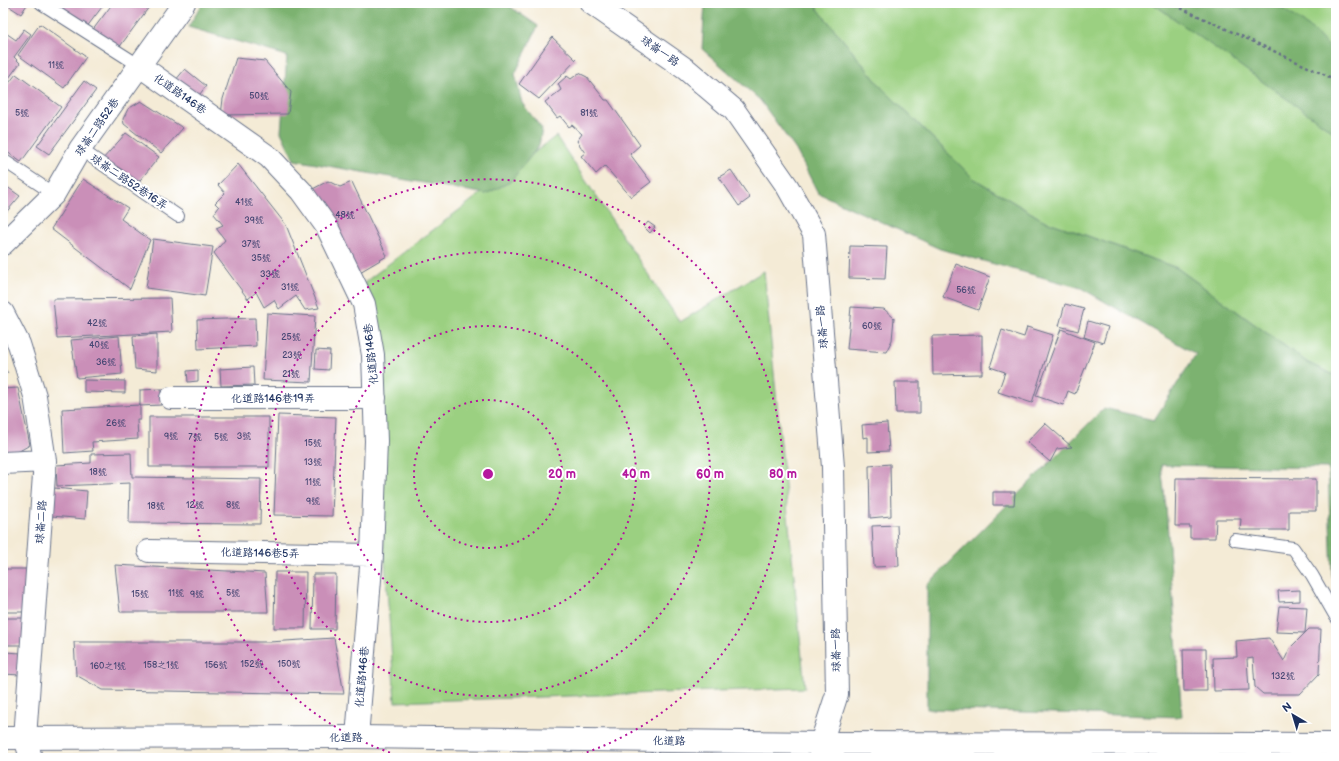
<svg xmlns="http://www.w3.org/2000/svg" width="1339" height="761" font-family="'Balsamiq Sans','LXGW WenKai TC',sans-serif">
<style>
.green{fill:#9bd081;stroke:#5b8070}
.forest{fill:#7cb26f;stroke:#4c7066}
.building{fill:#ca8fb8}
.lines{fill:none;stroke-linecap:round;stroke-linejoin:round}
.lane-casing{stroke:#677188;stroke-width:14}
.street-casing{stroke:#677188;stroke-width:24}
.secondary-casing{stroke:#677188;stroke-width:24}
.path{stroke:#677188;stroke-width:2.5;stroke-dasharray:3 3;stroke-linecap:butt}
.lane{stroke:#fff;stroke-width:12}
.street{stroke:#fff;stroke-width:22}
.secondary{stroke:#fff;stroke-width:22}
.ring{fill:none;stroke:#b5179e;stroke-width:2;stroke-dasharray:2 4}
.labels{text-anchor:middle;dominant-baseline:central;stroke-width:4;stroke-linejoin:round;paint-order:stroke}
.number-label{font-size:9px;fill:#474774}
.street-label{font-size:11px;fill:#1b2f5e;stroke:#fff}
.centre{fill:#b5179e;stroke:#fff;stroke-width:2}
.ring-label{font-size:12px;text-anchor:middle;font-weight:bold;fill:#b5179e;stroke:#fff;stroke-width:4;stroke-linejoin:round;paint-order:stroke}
</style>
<rect width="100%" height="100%" fill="#fff"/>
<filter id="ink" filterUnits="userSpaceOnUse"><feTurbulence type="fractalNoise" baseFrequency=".025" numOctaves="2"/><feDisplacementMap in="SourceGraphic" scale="8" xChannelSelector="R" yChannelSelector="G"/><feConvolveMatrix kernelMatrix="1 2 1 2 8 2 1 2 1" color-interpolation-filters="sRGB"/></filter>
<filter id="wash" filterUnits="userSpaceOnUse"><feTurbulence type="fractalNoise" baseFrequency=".012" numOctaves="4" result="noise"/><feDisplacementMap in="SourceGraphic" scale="16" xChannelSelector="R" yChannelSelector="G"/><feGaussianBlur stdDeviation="0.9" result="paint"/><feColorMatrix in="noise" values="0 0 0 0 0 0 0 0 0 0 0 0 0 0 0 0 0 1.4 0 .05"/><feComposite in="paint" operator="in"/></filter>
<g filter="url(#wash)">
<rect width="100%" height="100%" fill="#f4ebd6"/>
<path class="green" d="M 813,3 L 1336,3 L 1336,376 L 1308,363 L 1177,268 L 1043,220 L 973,178 L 882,88 Z
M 556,136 L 680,322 L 764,271 L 805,688 L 395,702 L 365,282 Z"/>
<path class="forest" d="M 203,3 L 505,3 L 538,26 L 515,74 L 522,103 L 542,129 L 539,146 L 510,182 L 486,194 L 294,160 L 281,132 L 287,56 L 188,27 Z
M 705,3 L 813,3 L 882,88 L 973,178 L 1043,220 L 1177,268 L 1308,363 L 1336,376 L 1336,581 L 1332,577 L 1328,468 L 1161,465 L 1166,507 L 1182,717 L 927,709 L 927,585 L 1104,408 L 1154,420 L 1196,354 L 1081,288 L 940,249 L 818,193 L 796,150 L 760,100 L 702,49 Z
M 1152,3 L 1274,3 L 1312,29 L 1336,54 L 1336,134 Z"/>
<g id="blocks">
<path class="building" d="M 4,3 L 28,3 L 21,14 Z
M 52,3 L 105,3 L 86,28 Z
M 113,3 L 152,3 L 118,49 L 92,31 Z
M 40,24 L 86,57 L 64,88 L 18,55 Z
M 24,29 L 31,34 L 14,57 L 20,63 L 3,86 L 3,31 L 16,40 Z
M 552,37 L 576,60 L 539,99 L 519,84 Z
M 236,58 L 265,61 L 291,92 L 288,114 L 221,115 L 223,99 Z
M 185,69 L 206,86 L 197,98 L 175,81 Z
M 579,73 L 587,77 L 605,100 L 608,100 L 640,145 L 630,154 L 651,182 L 631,197 L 605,166 L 596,174 L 581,156 L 585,153 L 577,141 L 582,134 L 572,125 L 569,127 L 560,116 L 557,118 L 545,102 L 561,90 L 558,84 L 567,76 L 571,79 Z
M 16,74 L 61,107 L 21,162 L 3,149 L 3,91 Z
M 84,81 L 96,90 L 49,154 L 37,146 Z
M 141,101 L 183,128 L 161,153 L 124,124 L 123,119 L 128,109 Z
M 126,133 L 159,157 L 136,185 L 102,160 Z
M 238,164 L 286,225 L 319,308 L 305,310 L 296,296 L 279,309 L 274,300 L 264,307 L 256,292 L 248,299 L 214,253 L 225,240 L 216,228 L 223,225 L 214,214 L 219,207 L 215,203 L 225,193 L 218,185 Z
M 731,170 L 750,198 L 739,206 L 719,177 Z
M 83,179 L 128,208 L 121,219 L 150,240 L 130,289 L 51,229 Z
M 328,181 L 340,187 L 352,182 L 387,256 L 353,276 L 309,191 Z
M 3,184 L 20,196 L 3,216 Z
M 648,222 L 655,227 L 650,233 L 644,227 Z
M 153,239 L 213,247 L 205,296 L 146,288 Z
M 850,246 L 887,247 L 885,279 L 849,278 Z
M 956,264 L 990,277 L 978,310 L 943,297 Z
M 170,298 L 172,332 L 57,338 L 53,299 Z
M 1065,304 L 1084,309 L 1078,331 L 1059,326 Z
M 851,307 L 884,309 L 894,318 L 892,340 L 886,352 L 847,349 Z
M 267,313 L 315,316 L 311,382 L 263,380 Z
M 255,318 L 256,346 L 198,349 L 197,320 Z
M 1088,321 L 1108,327 L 1103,343 L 1084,337 Z
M 1027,327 L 1053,335 L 1032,403 L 998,392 L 1005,372 L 990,367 L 1002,330 L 1024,337 Z
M 1061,329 L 1095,342 L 1075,394 L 1068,391 L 1063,405 L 1036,396 Z
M 157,334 L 157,371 L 135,369 L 133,336 Z
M 982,335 L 982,374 L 933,375 L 932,336 Z
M 119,336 L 122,374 L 77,378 L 71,340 Z
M 316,350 L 330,351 L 329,370 L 315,369 Z
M 3,366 L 8,373 L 3,375 Z
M 253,367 L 254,385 L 221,386 L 220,369 Z
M 198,370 L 198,381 L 188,382 L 187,371 Z
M 84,380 L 125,381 L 125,393 L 84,392 Z
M 895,382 L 920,382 L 920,413 L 896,413 Z
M 18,388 L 30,445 L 3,460 L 3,389 Z
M 161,389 L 161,405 L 140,406 L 140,390 Z
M 140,405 L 140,420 L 137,420 L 138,439 L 92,442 L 93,451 L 64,453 L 62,409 Z
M 278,415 L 336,417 L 332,516 L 274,515 Z
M 149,417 L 269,417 L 269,467 L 149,467 Z
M 887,423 L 889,451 L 868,452 L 868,437 L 863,438 L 862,425 Z
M 1045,423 L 1072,447 L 1057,449 L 1050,462 L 1027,442 Z
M 131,453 L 132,477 L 261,479 L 260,524 L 129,523 L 130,483 L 57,486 L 56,465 L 91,463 L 91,454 Z
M 890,464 L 891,516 L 870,518 L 869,466 Z
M 1176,478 L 1316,479 L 1316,511 L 1289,511 L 1289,530 L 1240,530 L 1241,519 L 1216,519 L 1215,538 L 1190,538 L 1190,526 L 1175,526 Z
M 54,488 L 87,491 L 85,519 L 52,516 Z
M 993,492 L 1015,492 L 1014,505 L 993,505 Z
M 897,525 L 899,566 L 874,567 L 872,526 Z
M 115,565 L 265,573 L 268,612 L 120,612 Z
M 3,569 L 33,569 L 33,612 L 3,612 Z
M 275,572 L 306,572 L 305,628 L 274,628 Z
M 313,574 L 336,574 L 335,629 L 312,629 Z
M 1300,590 L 1300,601 L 1279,602 L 1278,591 Z
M 1279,606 L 1307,607 L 1305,633 L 1309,629 L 1321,629 L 1319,674 L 1300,694 L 1263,694 L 1255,687 L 1253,658 L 1247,659 L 1249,690 L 1214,691 L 1213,658 L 1237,657 L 1236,641 L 1269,638 L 1284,661 L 1290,648 L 1305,633 L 1276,632 Z
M 3,618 L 29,618 L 29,645 L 3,645 Z
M 334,638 L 344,694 L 103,690 L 76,675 L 74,642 L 269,642 Z
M 1183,649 L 1206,649 L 1207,691 L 1184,691 Z
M 5,652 L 21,653 L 20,675 L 4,674 Z"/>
</g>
</g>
<g filter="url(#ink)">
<use href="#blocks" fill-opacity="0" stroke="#677188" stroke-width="1"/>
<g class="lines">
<g class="lane-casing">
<path id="lane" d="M 41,3 L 140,66
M 80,149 L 178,216
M 3,160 L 54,194
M 1235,540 L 1293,548 L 1312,575 L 1336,617"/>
</g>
<g class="street-casing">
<path id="street" d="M 591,3 L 687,70 L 734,110 L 787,186 L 814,234 L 833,467 L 837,694 L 821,743 L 820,758
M 140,66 L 269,157 L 301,191 L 327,227 L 364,304 L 373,355 L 376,441 L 372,555 L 357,737
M 3,244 L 54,194 L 80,149 L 184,3
M 3,313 L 19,344 L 35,396 L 45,461 L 25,738 L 31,758
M 171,398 L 375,398
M 3,463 L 45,461
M 149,551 L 372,555"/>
</g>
<g class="secondary-casing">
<path id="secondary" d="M 3,738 L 357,737 L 821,743 L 1336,744"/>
</g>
<path class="path" d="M 1170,3 L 1336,80"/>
<use href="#lane" class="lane"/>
<use href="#street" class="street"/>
<use href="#secondary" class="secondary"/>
</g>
</g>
<g class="ring">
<circle cx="488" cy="474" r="74"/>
<circle cx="488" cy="474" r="148"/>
<circle cx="488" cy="474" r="222"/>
<path d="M407 758A295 295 0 1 1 569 758"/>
</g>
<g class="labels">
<g class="number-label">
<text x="56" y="65">11號</text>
<text x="259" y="96">50號</text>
<text x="22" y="113">5號</text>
<text x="589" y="113">81號</text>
<text x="244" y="202">41號</text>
<text x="345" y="215">48號</text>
<text x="254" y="220">39號</text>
<text x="251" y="244">37號</text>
<text x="261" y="258">35號</text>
<text x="270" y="274">33號</text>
<text x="290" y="287">31號</text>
<text x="966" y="290">56號</text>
<text x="97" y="323">42號</text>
<text x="872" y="326">60號</text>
<text x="291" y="337">25號</text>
<text x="99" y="345">40號</text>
<text x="292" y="355">23號</text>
<text x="106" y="362">36號</text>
<text x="291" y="374">21號</text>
<text x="116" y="423">26號</text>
<text x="171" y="436">9號</text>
<text x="244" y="436">3號</text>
<text x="195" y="437">7號</text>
<text x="221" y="437">5號</text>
<text x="313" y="443">15號</text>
<text x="313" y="462">13號</text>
<text x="98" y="472">18號</text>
<text x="313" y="482">11號</text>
<text x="313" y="501">9號</text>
<text x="195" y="505">12號</text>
<text x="233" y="505">8號</text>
<text x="156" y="506">18號</text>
<text x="176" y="593">11號</text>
<text x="233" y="593">5號</text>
<text x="140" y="594">15號</text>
<text x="197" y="594">9號</text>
<text x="252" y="664">152號</text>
<text x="289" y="664">150號</text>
<text x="161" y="665">158之1號</text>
<text x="216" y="665">156號</text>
<text x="108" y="666">160之1號</text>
<text x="1283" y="676">132號</text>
</g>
<g class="street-label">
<text transform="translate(660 51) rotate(35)">球崙一路</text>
<text transform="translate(180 94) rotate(35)">化道路146巷</text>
<text transform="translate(97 127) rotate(-55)">球崙二路52巷</text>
<text transform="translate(129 182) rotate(34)">球崙二路52巷16弄</text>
<text transform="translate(822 327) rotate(-95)">球崙一路</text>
<text transform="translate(371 354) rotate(-96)">化道路146巷</text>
<text x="273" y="398">化道路146巷19弄</text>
<text transform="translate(41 522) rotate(-86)">球崙二路</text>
<text transform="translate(260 553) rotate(1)">化道路146巷5弄</text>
<text transform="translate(836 650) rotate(-91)">球崙一路</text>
<text transform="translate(362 677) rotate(-85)">化道路146巷</text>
<text x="346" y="737">化道路</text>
<text transform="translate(669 741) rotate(1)">化道路</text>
</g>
</g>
<circle cx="488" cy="474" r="6" class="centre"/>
<g class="ring-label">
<text x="562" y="478">20 m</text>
<text x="636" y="478">40 m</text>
<text x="710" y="478">60 m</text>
<text x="783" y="478">80 m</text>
</g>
<rect width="1339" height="761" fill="none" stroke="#fff" stroke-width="16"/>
<g transform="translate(1293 715) rotate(322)" stroke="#ffffff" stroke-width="3" paint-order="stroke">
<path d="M0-3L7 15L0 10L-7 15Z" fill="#1b2f5e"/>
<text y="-6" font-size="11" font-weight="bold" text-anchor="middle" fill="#1b2f5e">N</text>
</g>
</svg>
